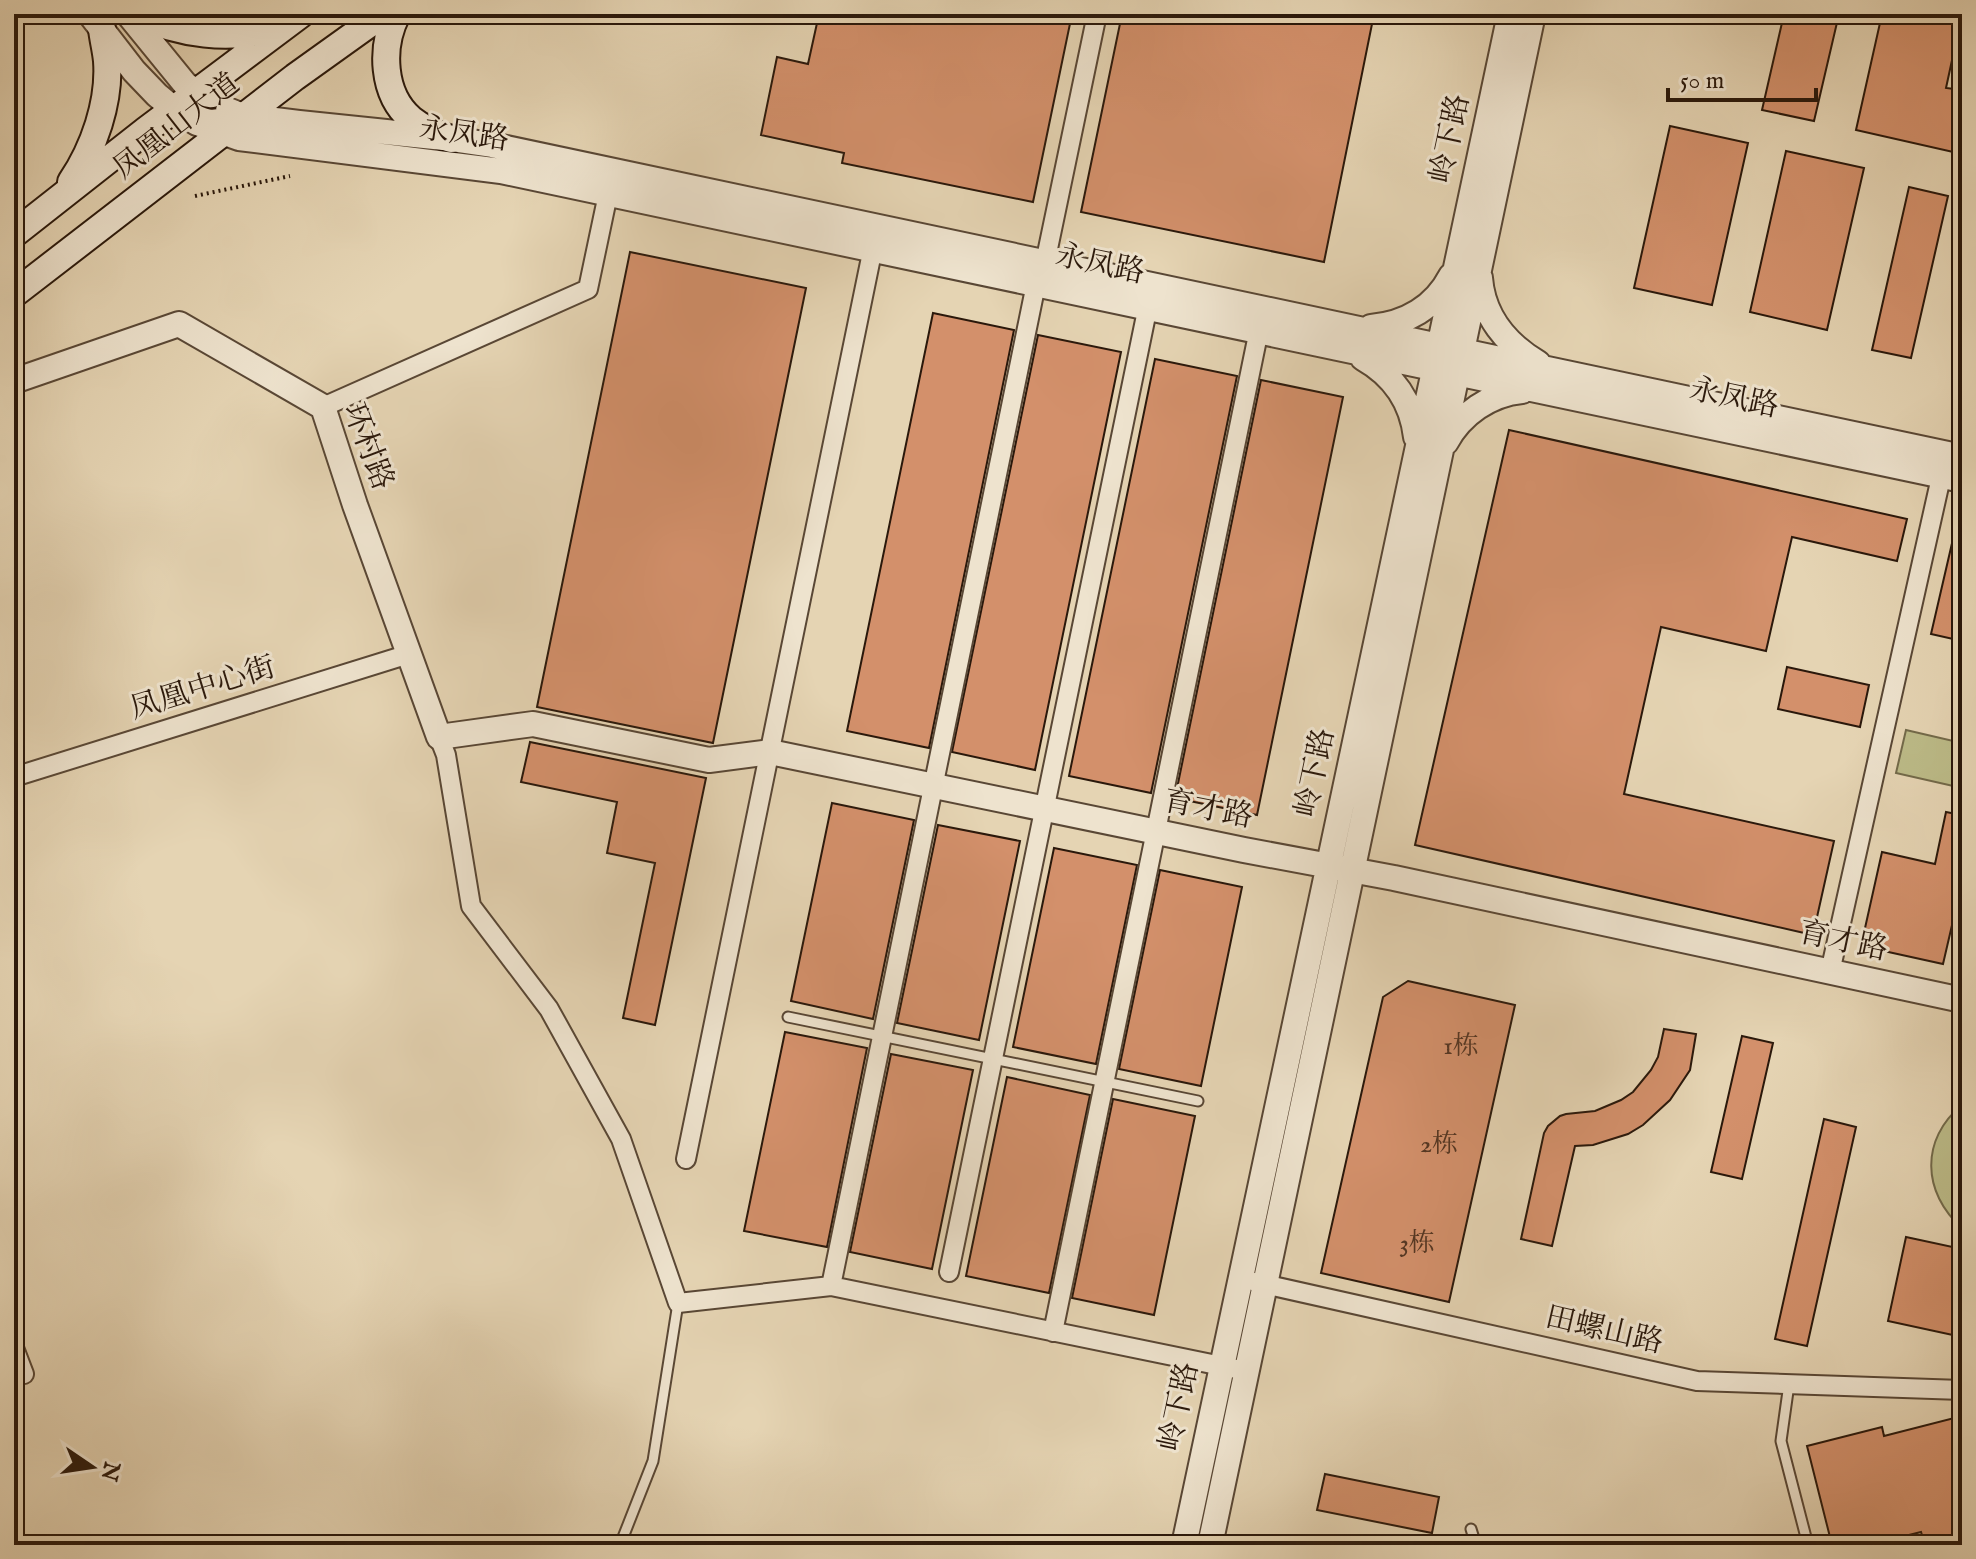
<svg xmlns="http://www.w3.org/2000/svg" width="1976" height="1559" font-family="'IM FELL English','Noto Serif SC',serif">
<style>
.green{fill:#bcbb88;stroke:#736a4a;stroke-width:2}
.building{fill:#d3906b;stroke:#2a180b;stroke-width:2}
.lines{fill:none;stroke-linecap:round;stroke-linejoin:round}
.service-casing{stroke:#594735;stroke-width:13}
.minor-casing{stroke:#594735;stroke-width:22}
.tertiary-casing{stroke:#594735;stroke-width:28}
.secondary-casing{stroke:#2a180b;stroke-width:30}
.path{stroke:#2a180b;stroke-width:4;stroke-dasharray:2 4;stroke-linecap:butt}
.service{stroke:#eee3ce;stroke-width:9}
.minor{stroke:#eee3ce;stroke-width:18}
.tertiary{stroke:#eee3ce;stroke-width:24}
.secondary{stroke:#eee3ce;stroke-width:26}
.labels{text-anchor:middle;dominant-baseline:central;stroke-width:6;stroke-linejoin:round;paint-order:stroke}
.number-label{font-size:26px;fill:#543623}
.street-label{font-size:30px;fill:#2a180b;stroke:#eee3ce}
</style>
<rect width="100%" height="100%" fill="#e5d4b3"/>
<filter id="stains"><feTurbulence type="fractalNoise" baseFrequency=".0025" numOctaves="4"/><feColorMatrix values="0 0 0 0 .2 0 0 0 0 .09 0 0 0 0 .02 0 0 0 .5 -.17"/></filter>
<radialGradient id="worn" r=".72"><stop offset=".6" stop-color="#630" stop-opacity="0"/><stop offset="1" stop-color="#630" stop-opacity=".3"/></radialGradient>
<path class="green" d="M 1906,730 L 1962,743 L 1962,788 L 1896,773 Z
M 1962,1105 L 1962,1135 L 1953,1155 L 1952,1167 L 1954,1180 L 1962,1198 L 1962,1228 C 1922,1193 1920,1139 1962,1105 Z"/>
<path class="building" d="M 819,14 L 1072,14 L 1033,202 L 842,163 L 844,153 L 761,135 L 777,57 L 808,64 Z
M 1122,14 L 1323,14 L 1372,24 L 1324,262 L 1081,212 Z
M 1784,14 L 1839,14 L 1814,121 L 1762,110 Z
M 1882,14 L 1962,14 L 1946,88 L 1962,90 L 1962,154 L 1856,130 Z
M 1670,126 L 1748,143 L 1712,305 L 1634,288 Z
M 1786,151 L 1864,168 L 1827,330 L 1750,312 Z
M 1909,187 L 1948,196 L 1911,358 L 1872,350 Z
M 630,252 L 806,288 L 713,743 L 537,707 Z
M 933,313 L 1014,330 L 929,748 L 847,731 Z
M 1038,335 L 1121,352 L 1035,770 L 952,752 Z
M 1155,359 L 1237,376 L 1151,793 L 1069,776 Z
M 1261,380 L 1343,397 L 1257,815 L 1175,798 Z
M 1509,430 L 1907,519 L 1897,561 L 1792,537 L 1766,651 L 1661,627 L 1624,794 L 1834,841 L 1813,935 L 1415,845 Z
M 1956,526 L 1962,527 L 1962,641 L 1931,634 Z
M 1787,667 L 1869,685 L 1860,727 L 1778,709 Z
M 530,742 L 706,778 L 655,1025 L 623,1018 L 655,863 L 607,853 L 617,802 L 521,782 Z
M 832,803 L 914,820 L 873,1019 L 791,1001 Z
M 1946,812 L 1962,815 L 1962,882 L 1943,964 L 1861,946 L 1882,852 L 1935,864 Z
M 938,825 L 1020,841 L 979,1040 L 897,1023 Z
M 1054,848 L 1137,865 L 1096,1064 L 1013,1047 Z
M 1160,870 L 1242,887 L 1201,1086 L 1119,1069 Z
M 1408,981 L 1515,1005 L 1449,1302 L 1321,1273 L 1383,997 Z
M 1664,1029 L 1696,1034 L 1690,1070 L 1670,1100 L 1643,1125 L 1628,1134 L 1593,1145 L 1575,1146 L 1552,1246 L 1521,1239 L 1544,1133 L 1548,1126 L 1560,1116 L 1566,1114 L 1595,1111 L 1621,1100 L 1633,1092 L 1651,1070 L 1658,1057 Z
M 785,1032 L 867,1048 L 827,1247 L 744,1231 Z
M 1742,1036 L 1773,1043 L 1742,1179 L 1711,1172 Z
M 891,1054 L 973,1070 L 932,1269 L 850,1252 Z
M 1007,1077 L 1090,1095 L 1049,1293 L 966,1276 Z
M 1113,1099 L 1195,1116 L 1154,1315 L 1072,1298 Z
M 1824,1119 L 1856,1127 L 1807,1346 L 1775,1339 Z
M 1906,1237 L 1962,1249 L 1962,1337 L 1888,1321 Z
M 1962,1416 L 1962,1545 L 1925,1545 L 1921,1532 L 1869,1545 L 1832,1545 L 1807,1446 L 1882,1427 L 1884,1436 Z
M 1325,1474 L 1439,1497 L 1432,1533 L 1317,1510 Z"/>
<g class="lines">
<g class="service-casing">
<path id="service" d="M 788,1017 L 1198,1101
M 1789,1384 L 1781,1441 L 1808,1545
M 1471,1529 L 1476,1545
M 620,1545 L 653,1461 L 678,1303"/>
</g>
<g class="minor-casing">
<path id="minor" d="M 323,407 L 588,289 L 608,194
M 439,737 L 446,755 L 471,906 L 549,1009 L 621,1139 L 678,1303 L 831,1286 L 1246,1371
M 14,777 L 409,654
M 1830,972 L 1944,464
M 686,1159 L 875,238
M 949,1272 L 1150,296
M 1255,1282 L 1697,1381 L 1962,1390
M 831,1286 L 1036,284 L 1045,263 L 1097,14
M 1053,1332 L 1261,320
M 14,1348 L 24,1374"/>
</g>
<g class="tertiary-casing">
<path id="tertiary" d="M 90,14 L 134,71 L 157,95 L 174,109 L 197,123 L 239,138 L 501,171 L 1962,480
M 128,14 L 185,84 L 210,103 L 235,113 L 243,116 L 299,123 L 444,138 L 492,145 L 1962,457
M 1480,278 C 1483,316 1506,344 1538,363
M 1371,327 C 1406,324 1435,307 1451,276
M 1363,358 C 1393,375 1412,402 1416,437
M 14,381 L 179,324 L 323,407 L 355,505 L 439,737 L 533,724 L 709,760 L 770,752 L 1244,850 L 1394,878 L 1962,1000
M 1446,442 C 1461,414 1490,394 1522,391
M 1184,1545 L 1510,14
M 1210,1545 L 1533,14"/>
</g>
<g class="secondary-casing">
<path id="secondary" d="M 135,14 C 179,34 230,42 276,27
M 397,14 C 380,47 382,94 411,119 C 423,129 436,134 451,139
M 71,182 C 94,148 110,102 107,61 C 106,50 103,39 102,29
M 14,234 L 145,131 L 301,14
M 14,294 L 295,77 L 383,14"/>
</g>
<path class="path" d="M 195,196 L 290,176"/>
<use href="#service" class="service"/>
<use href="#minor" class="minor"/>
<use href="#tertiary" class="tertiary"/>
<use href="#secondary" class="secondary"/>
</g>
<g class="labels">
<g class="number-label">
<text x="1461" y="1046">1栋</text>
<text x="1439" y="1144">2栋</text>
<text x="1417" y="1243">3栋</text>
</g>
<g class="street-label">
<text transform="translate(177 127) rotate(-38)">凤凰山大道</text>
<text transform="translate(464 135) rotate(8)">永凤路</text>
<text transform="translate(1451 139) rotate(-78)">岭下路</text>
<text transform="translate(1100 265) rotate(12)">永凤路</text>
<text transform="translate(1734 399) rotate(12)">永凤路</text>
<text transform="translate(367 447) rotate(69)">环村路</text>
<text transform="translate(203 689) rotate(-17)">凤凰中心街</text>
<text transform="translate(1316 773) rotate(-78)">岭下路</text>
<text transform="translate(1208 810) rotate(11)">育才路</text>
<text transform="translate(1843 942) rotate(12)">育才路</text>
<text transform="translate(1604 1331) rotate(13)">田螺山路</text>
<text transform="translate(1180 1407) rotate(-78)">岭下路</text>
</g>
</g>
<rect width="1976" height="1559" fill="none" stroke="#e5d4b3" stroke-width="48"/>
<rect x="16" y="16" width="1944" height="1527" fill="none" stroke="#2a180b" stroke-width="4"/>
<rect x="24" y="24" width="1928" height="1511" fill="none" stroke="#2a180b" stroke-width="2"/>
<g transform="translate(92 1467) rotate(103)" stroke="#eee3ce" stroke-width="6" paint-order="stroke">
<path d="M0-6L14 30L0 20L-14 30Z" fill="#2a180b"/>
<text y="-12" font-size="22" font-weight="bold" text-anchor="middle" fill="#2a180b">N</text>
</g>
<path d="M1668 88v12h148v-12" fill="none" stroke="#2a180b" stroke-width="4"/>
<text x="1680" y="88" font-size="24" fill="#2a180b" stroke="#eee3ce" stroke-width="6" paint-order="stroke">50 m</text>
<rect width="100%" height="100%" filter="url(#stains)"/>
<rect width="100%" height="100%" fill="url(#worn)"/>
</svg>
